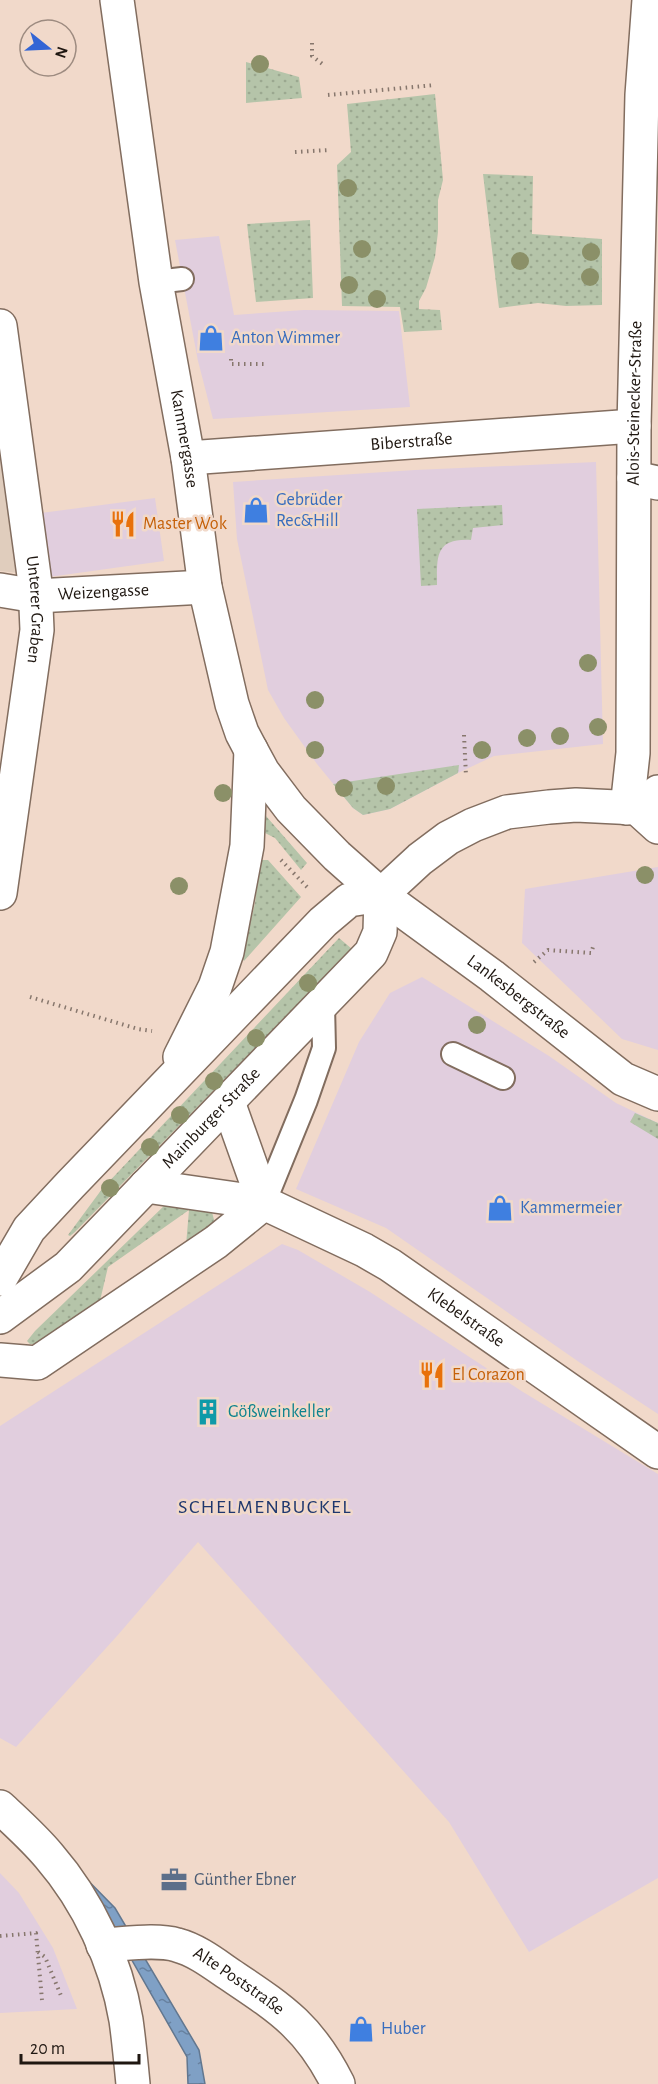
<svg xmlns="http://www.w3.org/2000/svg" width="658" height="2084" font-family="'Alegreya Sans',sans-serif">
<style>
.commercial{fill:#e1cede}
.education{fill:#e0cdbd}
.grass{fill:url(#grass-dots)}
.water{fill:url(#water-ripples);stroke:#62778f;stroke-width:1.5}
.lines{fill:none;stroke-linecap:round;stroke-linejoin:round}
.service-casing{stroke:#826d5f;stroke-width:26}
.minor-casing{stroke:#826d5f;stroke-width:36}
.secondary-casing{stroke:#826d5f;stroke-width:36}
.path{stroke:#87776d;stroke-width:4;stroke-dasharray:1.5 4.5;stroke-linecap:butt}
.service{stroke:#fff;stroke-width:22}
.minor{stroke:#fff;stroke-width:33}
.secondary{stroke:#fff;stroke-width:33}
.tree{fill:#8b9068}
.labels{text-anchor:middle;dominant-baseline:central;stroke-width:5;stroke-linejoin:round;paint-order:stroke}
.shop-label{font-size:18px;fill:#366cbe;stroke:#f1d9ca;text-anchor:start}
.street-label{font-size:18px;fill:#1f1711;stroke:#f1d9ca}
.food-label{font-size:18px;fill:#c56008;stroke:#f1d9ca;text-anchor:start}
.culture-label{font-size:18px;fill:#0d838f;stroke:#f1d9ca;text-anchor:start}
.service-label{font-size:18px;fill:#4e5e75;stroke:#f1d9ca;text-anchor:start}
.neighbourhood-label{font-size:20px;letter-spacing:1.5px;fill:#1e376e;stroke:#f1d9ca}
</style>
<defs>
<pattern id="grass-dots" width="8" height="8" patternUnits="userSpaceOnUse" patternTransform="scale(1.5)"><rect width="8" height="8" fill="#b5c4a9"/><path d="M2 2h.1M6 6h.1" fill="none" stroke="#9ba890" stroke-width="1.8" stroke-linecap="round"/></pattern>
<pattern id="water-ripples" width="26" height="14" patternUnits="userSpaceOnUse" patternTransform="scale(1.5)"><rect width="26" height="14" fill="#7fa0c5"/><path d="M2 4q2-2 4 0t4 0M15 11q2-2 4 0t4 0" fill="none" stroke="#67819f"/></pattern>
</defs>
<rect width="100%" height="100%" fill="#f1d9ca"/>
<path class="commercial" d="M 219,236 L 234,315 L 304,310 L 399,311 L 410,407 L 213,419 L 198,361 L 175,240 Z
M 596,462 L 603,744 L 494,756 L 458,773 L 390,809 L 363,815 L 353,808 L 317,764 L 284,718 L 268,690 L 237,539 L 233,482 L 415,470 Z
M 155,498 L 164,561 L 49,577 L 41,513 Z
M 658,867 L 658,1050 L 622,1039 L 522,943 L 525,889 Z
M 422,977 L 549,1056 L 616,1103 L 658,1123 L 658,1414 L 579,1362 L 386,1228 L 296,1189 L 359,1042 L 390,993 Z
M 282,1244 L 298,1250 L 370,1292 L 523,1392 L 658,1474 L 658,1878 L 529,1952 L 449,1822 L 198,1542 L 117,1636 L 16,1747 L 0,1738 L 0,1426 Z
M 0,1873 L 19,1893 L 53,1948 L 77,2009 L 0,2013 Z"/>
<path class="education" d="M 0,431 L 18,573 L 0,571 Z"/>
<path class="grass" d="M 246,62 L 299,77 L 302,98 L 246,103 Z
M 435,94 L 443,180 L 438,200 L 438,232 L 435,257 L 426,288 L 419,301 L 419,309 L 440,310 L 442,330 L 404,332 L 400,307 L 342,306 L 337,165 L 351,152 L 347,104 Z
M 483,174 L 533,176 L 532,234 L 602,239 L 602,305 L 566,306 L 538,303 L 499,308 Z
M 310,220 L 313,298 L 256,302 L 247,224 Z
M 502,505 L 503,525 L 473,528 L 471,540 C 435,538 437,557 437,585 L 421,586 L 417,509 Z
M 459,765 L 458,773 L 390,809 L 363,815 L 353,808 L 333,784 Z
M 262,814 L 266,816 L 307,863 L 301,870 L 275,838 L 263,832 Z
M 260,860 L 268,860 L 301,897 L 244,961 L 242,958 L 255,903 Z
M 339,938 L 352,949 L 75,1232 L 70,1236 L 68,1235 L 102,1189 Z
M 635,1113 L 658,1123 L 658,1139 L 630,1122 Z
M 167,1203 L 212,1212 L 214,1220 L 212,1224 L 186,1245 L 189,1210 L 108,1267 L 99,1305 L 34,1344 L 30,1344 L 27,1341 L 35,1331 Z"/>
<path class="water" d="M 0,1791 L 115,1908 L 199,2050 L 205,2084 L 188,2084 L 187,2057 L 105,1913 Z"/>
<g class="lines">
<g class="service-casing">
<path id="service" d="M 156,282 L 182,279
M 453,1054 L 503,1078
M 264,1203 L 306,1100 L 324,1048 L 323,1005"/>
</g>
<g class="minor-casing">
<g id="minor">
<path id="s1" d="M 0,326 L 35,583 L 37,630 L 0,893"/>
<path id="s2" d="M 188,458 L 634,426"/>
<path d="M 634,478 L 658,483"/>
<path id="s3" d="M 0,590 L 36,596 L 205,587"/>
<path id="s4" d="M 381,895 L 492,976 L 623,1079 L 658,1094"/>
<path d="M 228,1102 L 264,1203"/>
<path id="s5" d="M 146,1186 L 264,1203 L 364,1250 L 390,1265 L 658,1452"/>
<path d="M 0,1360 L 37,1363 L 216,1242 L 264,1203"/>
<path id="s6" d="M 103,1945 C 125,1944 157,1939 177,1945 C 196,1950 213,1963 229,1974 C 281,2009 309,2026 338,2084"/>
</g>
</g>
<g class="secondary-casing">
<g id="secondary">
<path id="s7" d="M 117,0 L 156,282 L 188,458 L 205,587 L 232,704 L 242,733 L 251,750 L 263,772 L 291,809 L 337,856 L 381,895"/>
<path id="s8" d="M 627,808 L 633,753 L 634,426 L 642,95 L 649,0"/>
<path d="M 637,808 L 658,827"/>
<path d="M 180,1057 L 215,987 L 227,952 L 247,846 L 251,750"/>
<path d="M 0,1279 L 29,1229 L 70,1185 L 323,922 L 349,900 L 381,895 L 420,859 L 448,838 L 473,825 L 507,812 L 549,807 L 576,805 L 637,808 L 658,792"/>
<path id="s9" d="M 0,1317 L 68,1267 L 371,953 L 380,932 L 381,895"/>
<path d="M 0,1807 C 17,1823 34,1838 49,1856 C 88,1901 116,1961 126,2020 C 129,2041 131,2063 133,2084"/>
</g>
</g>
<path class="path" d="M 312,43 L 312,56 L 325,66
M 328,95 L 435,85
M 295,152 L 329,150
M 231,359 L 231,364 L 266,364
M 464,735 L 466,776
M 281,860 L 307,887
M 534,962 L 548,950 L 591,953 L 593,947
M 30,997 L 138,1029 L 152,1031
M 0,1936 L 36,1933 L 42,2000
M 38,1952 L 45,1957 L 62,1998"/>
<use href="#service" class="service"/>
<use href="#minor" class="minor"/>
<use href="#secondary" class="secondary"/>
</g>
<g class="tree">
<circle cx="260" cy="64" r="9"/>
<circle cx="348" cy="188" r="9"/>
<circle cx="362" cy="249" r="9"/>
<circle cx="591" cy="252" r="9"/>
<circle cx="520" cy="261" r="9"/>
<circle cx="590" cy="277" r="9"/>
<circle cx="349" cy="285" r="9"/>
<circle cx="377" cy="299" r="9"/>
<circle cx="588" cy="663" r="9"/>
<circle cx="315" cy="700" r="9"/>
<circle cx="598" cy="727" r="9"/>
<circle cx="560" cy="736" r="9"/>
<circle cx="527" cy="738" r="9"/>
<circle cx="315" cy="750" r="9"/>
<circle cx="482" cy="750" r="9"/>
<circle cx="386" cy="786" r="9"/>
<circle cx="344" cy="788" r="9"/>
<circle cx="223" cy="793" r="9"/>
<circle cx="645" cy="875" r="9"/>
<circle cx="179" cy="886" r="9"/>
<circle cx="308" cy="983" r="9"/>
<circle cx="477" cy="1025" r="9"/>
<circle cx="256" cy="1038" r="9"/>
<circle cx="214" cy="1081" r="9"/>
<circle cx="180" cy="1115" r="9"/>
<circle cx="150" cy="1147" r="9"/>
<circle cx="110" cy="1188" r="9"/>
</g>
<defs>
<g id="shop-bare" transform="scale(2.07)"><path d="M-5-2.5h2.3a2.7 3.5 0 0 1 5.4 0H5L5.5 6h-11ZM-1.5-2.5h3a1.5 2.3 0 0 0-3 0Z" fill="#3f7fe0" stroke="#f1d9ca" stroke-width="2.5" paint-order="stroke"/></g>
<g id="restaurant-bare" transform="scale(2.07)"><path d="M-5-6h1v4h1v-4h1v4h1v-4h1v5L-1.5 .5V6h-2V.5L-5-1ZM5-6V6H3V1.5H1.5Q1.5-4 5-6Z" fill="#e8710a" stroke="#f1d9ca" stroke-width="2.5" paint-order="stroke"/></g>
<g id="building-bare" transform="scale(2.07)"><path d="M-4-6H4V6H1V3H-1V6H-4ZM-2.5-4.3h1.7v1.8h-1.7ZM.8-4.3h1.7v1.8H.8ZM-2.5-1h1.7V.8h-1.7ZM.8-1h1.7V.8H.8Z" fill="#0f9aa8" stroke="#f1d9ca" stroke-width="2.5" paint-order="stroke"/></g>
<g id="office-bare" transform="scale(2.07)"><path d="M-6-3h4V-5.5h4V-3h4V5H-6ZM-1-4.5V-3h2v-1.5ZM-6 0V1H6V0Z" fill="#5c6f8a" stroke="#f1d9ca" stroke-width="2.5" paint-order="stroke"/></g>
</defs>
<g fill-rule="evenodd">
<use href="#shop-bare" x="211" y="338"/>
<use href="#shop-bare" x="256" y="510"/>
<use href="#restaurant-bare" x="123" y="524"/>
<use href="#shop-bare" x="500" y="1208"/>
<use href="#restaurant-bare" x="432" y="1375"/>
<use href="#building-bare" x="208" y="1412"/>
<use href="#office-bare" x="174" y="1880"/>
<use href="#shop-bare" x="361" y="2029"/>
</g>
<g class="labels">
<g class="shop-label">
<text x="231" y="338">Anton Wimmer</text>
<text x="276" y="500">Gebrüder<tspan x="276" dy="21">Rec&amp;Hill</tspan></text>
<text x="520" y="1208">Kammermeier</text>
<text x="381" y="2029">Huber</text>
</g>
<g class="street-label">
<text stroke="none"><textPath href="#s8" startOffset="405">Alois-Steinecker-Straße</textPath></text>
<text stroke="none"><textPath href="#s7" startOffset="444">Kammergasse</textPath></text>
<text stroke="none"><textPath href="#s2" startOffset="224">Biberstraße</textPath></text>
<text stroke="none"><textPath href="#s3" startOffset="104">Weizengasse</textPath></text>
<text stroke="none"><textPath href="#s1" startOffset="286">Unterer Graben</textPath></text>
<text stroke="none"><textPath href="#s4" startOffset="171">Lankesbergstraße</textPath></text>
<text stroke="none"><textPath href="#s9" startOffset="291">Mainburger Straße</textPath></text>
<text stroke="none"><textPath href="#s5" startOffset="352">Klebelstraße</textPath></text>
<text stroke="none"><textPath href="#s6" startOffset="146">Alte Poststraße</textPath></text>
</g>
<g class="food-label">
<text x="143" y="524">Master Wok</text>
<text x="452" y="1375">El Corazon</text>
</g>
<g class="culture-label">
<text x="228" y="1412">Gößweinkeller</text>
</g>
<g class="service-label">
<text x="194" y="1880">Günther Ebner</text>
</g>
<g class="neighbourhood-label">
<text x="265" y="1507">SCHELMENBUCKEL</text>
</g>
</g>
<g transform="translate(48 48) rotate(108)"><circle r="28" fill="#f1d9ca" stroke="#9d8b80" stroke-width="1.5"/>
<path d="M0-4.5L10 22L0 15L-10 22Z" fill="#3365d5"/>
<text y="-9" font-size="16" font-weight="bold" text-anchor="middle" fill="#1f1711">N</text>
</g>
<path d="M21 2054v9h118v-9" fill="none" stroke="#1f1711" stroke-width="3"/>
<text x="30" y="2054" font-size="18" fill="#1f1711" stroke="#f1d9ca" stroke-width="4.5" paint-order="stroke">20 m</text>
</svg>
